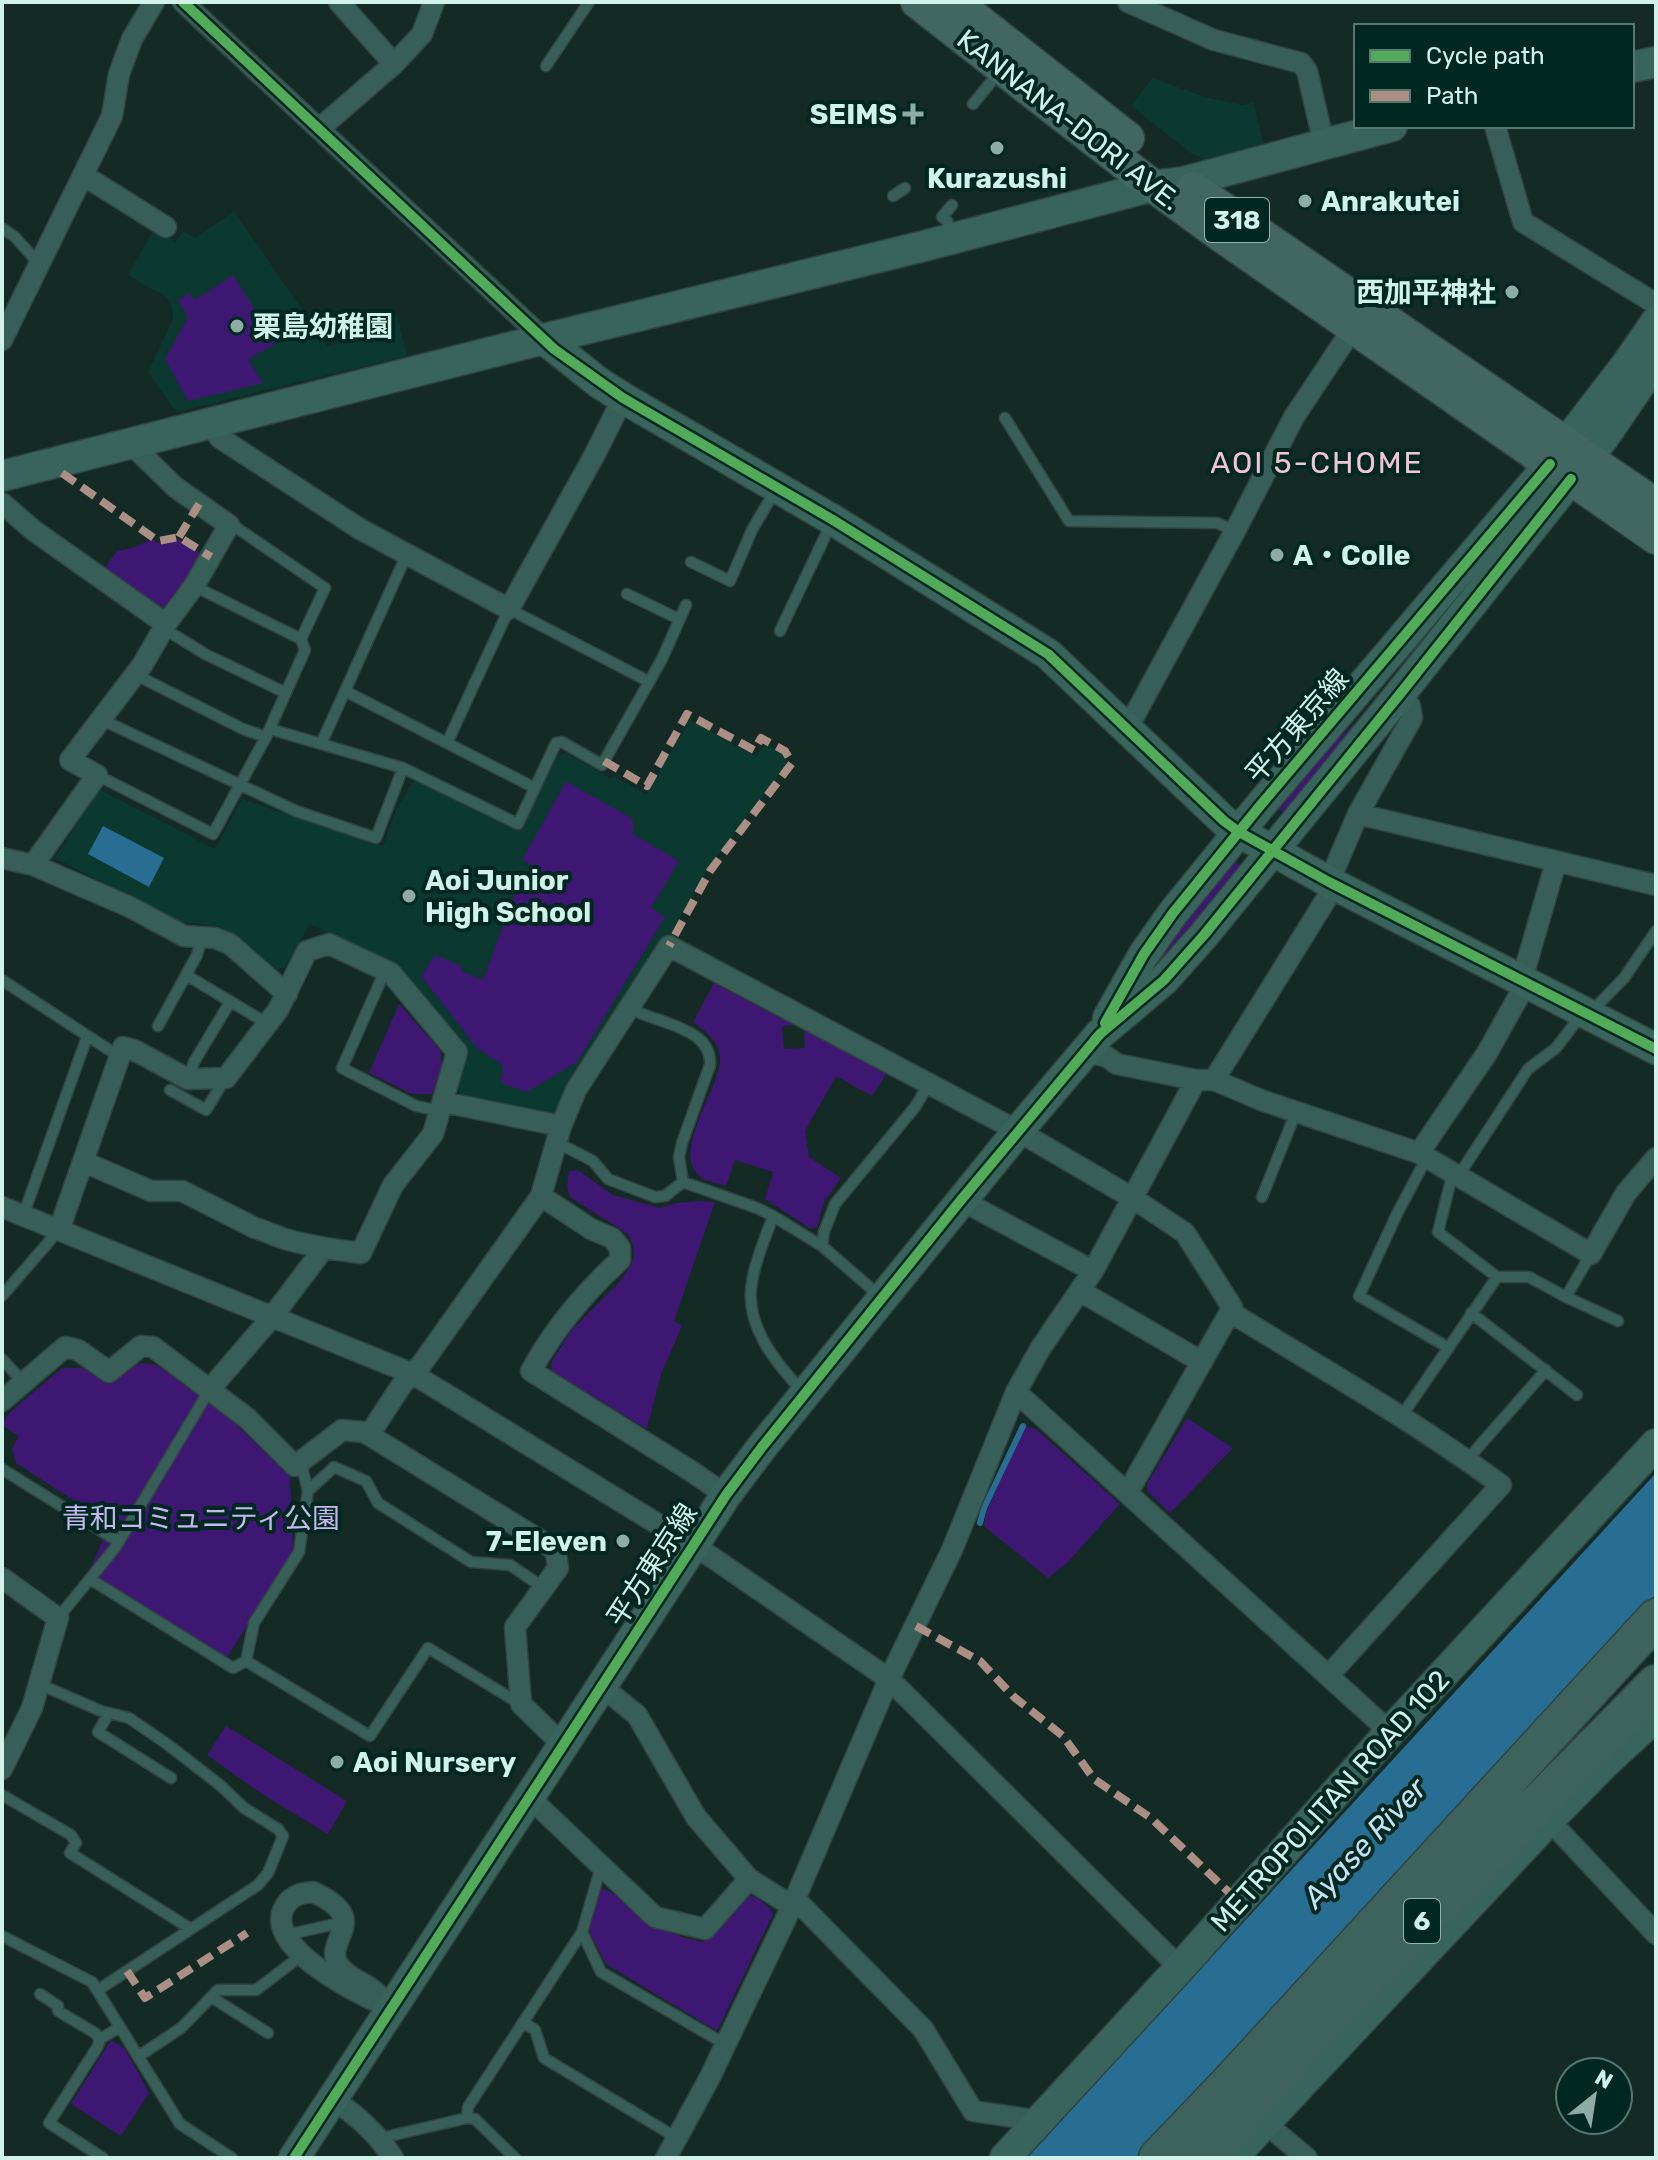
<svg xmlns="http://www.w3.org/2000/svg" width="1658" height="2160" font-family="Rubik,'Noto Sans JP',sans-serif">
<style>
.built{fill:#0b382f}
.green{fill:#3e1772}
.water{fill:#286e93}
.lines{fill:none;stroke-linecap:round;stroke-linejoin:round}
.stream{stroke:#286e93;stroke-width:6}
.lane-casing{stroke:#304440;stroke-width:13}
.street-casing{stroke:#304440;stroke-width:23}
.secondary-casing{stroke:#304440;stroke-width:33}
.primary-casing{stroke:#304440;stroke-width:35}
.highway-casing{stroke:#304440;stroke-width:41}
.lane{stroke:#375f58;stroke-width:10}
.street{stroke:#375f58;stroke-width:20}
.secondary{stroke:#39645c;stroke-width:30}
.primary{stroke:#426660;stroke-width:32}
.highway{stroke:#3e635c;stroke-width:38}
.quiet{stroke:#ac8f84;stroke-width:8;stroke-dasharray:16 8;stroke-linecap:butt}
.cycleway-casing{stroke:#002821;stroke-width:15}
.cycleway{stroke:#51ab58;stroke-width:10}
.poi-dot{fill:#8eaca4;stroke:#002821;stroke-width:3}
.labels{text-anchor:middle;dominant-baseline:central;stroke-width:8;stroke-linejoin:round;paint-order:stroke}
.shield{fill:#002821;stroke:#92b5ad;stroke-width:2}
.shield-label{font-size:26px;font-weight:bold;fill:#d0f2e9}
.poi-label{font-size:28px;font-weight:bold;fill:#d0f2e9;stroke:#002821;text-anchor:start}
.street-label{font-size:28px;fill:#d0f2e9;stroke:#002821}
.park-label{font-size:28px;fill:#c7b8ee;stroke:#002821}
.neighbourhood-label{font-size:30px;letter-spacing:2px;fill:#f5c4d3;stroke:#002821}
.water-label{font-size:30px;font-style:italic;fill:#c7e2f4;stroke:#002821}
</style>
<rect width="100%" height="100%" fill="#142a25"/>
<path class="built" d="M 1152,78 L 1208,98 L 1243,105 L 1253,102 L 1264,145 L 1204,159 L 1192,154 L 1131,106 Z
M 234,211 L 328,347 L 397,315 L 407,356 L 176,412 L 148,372 L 173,319 L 173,311 L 167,298 L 128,275 L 154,229 L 176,242 L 183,231 L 195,238 Z
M 690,720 L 756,757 L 762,747 L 767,744 L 780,752 L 787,763 L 708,869 L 669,936 L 666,934 L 565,1089 L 553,1115 L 462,1096 L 457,1089 L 468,1051 L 398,964 L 310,924 L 286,967 L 277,969 L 241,939 L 219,926 L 177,922 L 55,858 L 99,789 L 215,849 L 242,799 L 383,846 L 394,815 L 409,787 L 416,780 L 520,831 L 558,755 L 566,753 L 610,778 L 614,776 L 646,794 Z"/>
<path class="green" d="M 233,275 L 276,343 L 248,360 L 263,383 L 188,401 L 165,359 L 188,317 L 178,300 L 189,293 L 195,300 Z
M 151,539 L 158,543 L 178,539 L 204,555 L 171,605 L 160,608 L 105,567 L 117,551 L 136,547 Z
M 1378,702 L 1289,815 L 1274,807 L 1325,751 Z
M 566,781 L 633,819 L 633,834 L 679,861 L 651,908 L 665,917 L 577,1062 L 527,1092 L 501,1083 L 503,1065 L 477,1048 L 421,976 L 435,955 L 460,965 L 462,971 L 483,980 L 518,885 L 521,885 L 531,865 L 522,860 Z
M 1231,860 L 1246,868 L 1195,931 L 1151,970 L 1184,918 Z
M 714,983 L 794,1025 L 782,1026 L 784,1049 L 805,1048 L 804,1029 L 886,1074 L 872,1096 L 836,1076 L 805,1131 L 809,1157 L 841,1178 L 824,1202 L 817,1227 L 811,1229 L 765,1199 L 773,1172 L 735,1160 L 726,1186 C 719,1183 708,1182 702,1178 C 668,1156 719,1090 720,1061 C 721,1043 706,1031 693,1022 Z
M 399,1004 L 440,1050 L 442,1064 L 432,1094 L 412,1094 L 369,1073 Z
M 578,1170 L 613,1195 L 660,1208 L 677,1203 L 698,1201 L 715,1202 L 674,1321 L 682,1326 L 661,1374 L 647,1429 L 552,1371 L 551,1363 L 570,1332 L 621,1280 L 631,1265 L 634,1256 L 633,1245 L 628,1234 L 570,1197 L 567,1187 L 569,1171 Z
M 140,1363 L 157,1365 L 219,1408 L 290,1477 L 293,1552 L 226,1659 L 89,1572 L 110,1524 L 16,1463 L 12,1449 L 19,1436 L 2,1425 L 7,1415 L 62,1368 L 82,1368 L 110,1384 Z
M 1187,1418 L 1233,1448 L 1170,1513 L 1147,1491 L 1147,1484 Z
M 1025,1426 L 1036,1429 L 1120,1504 L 1067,1563 L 1048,1578 L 984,1526 L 987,1510 Z
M 226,1726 L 347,1801 L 328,1834 L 262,1794 L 207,1755 Z
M 600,1888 C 616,1892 625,1904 638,1914 C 657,1929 679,1937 703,1942 L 745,1895 C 757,1896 768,1904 773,1914 L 717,2031 L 606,1964 L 589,1931 Z
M 111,2040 L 125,2049 L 149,2093 L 121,2136 L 71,2104 Z"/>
<path class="water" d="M 103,826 L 164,858 L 149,887 L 88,854 Z
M 1656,1473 L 1656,1594 L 1139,2158 L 1027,2158 Z"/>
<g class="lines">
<path class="stream" d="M 980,1523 L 984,1508 L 1023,1426"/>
<g class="lane-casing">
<path id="lane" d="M 546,66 L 589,2
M 973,104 L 1001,70
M 893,196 L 905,188
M 952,205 L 942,217 L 947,221 L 952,236
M 2,228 L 15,237 L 39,264
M 1005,418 L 1069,521 L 1217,523 L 1235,531
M 691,562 L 730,581 L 752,530 L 776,489
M 194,586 L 301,639
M 627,594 L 679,619
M 163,628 L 205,654 L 286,693
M 780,631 L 831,524
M 134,674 L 243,729 L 266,737
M 345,691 L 535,788
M 100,719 L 296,811 L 376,838 L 403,768
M 270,729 L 403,768 L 518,824 L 556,743 L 562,742 L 602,765 L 662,659 L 686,605
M 447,743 L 509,609 L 648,681
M 321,744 L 407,554
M 97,775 L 213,834 L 266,737 L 305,650 L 301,639 L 325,588 L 234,526 L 229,525
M 385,971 L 342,1068 L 416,1106 L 440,1111
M 186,975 L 268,1024
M 2,980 L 120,1057
M 629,1008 C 655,1023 713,1027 710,1065 L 682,1143 L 679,1157 L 683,1182
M 1590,1013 L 1624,978 L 1656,931
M 158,1026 L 197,955 L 202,937
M 188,1079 L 194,1062 L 230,1002
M 170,1090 L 206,1110 L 220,1087 L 220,1078
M 558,1143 L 593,1161 L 608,1179 L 655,1197 L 665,1196 L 683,1182 L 757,1208 L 773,1216 L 822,1246 L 881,1297
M 1427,1157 L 1397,1214 L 1359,1296 L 1449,1348
M 1453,1172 L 1438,1232 L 1497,1277
M 1459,1175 L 1528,1069 L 1556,1048 L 1582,1014
M 1262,1197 L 1296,1112
M 23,1216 L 87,1037
M 773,1216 C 766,1237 755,1260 752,1282 C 744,1324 775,1362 802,1391
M 822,1246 L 824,1232 L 835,1204 L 915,1107 L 929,1084
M 2,1296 L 59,1230
M 1566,1297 L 1618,1321
M 1471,1313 L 1577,1395
M 2,1359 L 23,1382
M 1401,1417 L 1497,1277 L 1529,1277 L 1566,1297 L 1591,1254
M 1467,1460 L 1546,1370
M 301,1463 L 308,1491
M 2,1469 L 119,1542
M 90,1579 L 233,1668 L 246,1661 L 370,1736 L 428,1648 L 519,1703
M 58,1618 L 115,1548 L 210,1389
M 246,1661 L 254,1623 L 299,1552 L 308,1491 L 334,1467 L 366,1481 L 378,1503 L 471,1562 L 510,1565 L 544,1588
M 39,1684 L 101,1711 L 129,1718 L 167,1744 L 220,1785 L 244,1808 L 278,1829 L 283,1836 L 268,1873 L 258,1885 L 98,1990
M 109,1713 L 98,1732 L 171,1778
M 2,1795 L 71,1835 L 76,1843 L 70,1853 L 191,1929
M 582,1932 L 601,1972 L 725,2044
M 286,1935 L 344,1922
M 2,1936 L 92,1982 L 180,2124 L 232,2158
M 40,1994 L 58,2006 L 58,2011 L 95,2033 L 100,2039 L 98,2046 L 49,2123 L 103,2158
M 211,1997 L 268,2033
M 523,2022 L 535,2030 L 544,2058 L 677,2138
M 100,2039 L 120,2027
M 139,2056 L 181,2028 L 218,1990 L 256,1990 L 302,1955
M 467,2118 L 475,2119 L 515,2158
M 381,2138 L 467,2118 L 468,2107 L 582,1932 L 601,1867"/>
</g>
<g class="street-casing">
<path id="street" d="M 183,2 L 544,339
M 339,2 L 394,64
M 1128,2 L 1214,40 L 1301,63 L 1307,71 L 1324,144
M 1495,126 L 1523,222 L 1656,304
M 320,128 L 394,64 L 422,34 L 434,2
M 83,175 L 166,227
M 2,340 L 112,116 L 119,74 L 132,39 L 154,2
M 210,424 L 220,438 L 360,529 L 509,609 L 595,454 L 623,398
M 2,503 L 33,530 L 166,624
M 1127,729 L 1235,531 L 1294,417 L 1353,328
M 1358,814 L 1656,885
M 2,858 L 33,865 L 130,907 L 184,936 L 215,938 L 230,944 L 287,994
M 33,865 L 97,775 L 70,760 L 143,664 L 166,624 L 194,586 L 229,525 L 175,487 L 131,444
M 1329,882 L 1358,814 L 1412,718 L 1410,706 L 1400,694
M 1085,1051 L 1107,1057 L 1117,1064 L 1196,1080 L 1214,1080 L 1261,1100 L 1419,1153 L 1591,1254 L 1626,1193 L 1656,1158
M 1214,1080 L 1335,885
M 443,1102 L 561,1126
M 1419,1153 L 1487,1053 L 1520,994 L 1525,969 L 1556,862
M 541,1196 L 591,1229 L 612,1238 L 620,1248 L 620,1260 C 585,1292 554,1329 531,1371 L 691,1471 L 726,1495
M 961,1200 L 1093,1271
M 2,1207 L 413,1374 L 713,1558 L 889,1679 L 1180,1968
M 59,1230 L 123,1047 L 134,1050 L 188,1079 L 226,1078 L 278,1010 L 307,951 L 329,944 L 391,973 L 457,1052 L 433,1134 L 393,1185 L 361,1253 C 336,1250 310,1246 285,1239 C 275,1236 266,1231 255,1228 L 182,1191 L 151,1191 L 84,1162
M 1080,1291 L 1202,1362
M 210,1389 L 272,1317 L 324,1248
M 1016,1392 L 1390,1732
M 2,1401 L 65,1347 L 78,1350 L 109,1372 L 141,1346 L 153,1347 L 247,1418 L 295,1466 L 342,1430 L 363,1432 L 369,1435 L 551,1547 L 556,1553 L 558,1568 L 515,1627 L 521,1704 L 563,1745
M 369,1435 L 403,1383 L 421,1365 L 541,1196 L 561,1126 L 576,1090 L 669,946 L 1018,1131 L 1131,1197 L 1185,1233 L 1232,1307 L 1230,1312
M 1128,1492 L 1230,1312 C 1321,1368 1415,1421 1501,1485 L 1329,1675
M 2,1578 L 58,1618 L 32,1708 L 2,1769
M 601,1686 L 637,1715 L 696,1817 L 749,1879 L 792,1906
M 529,1797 L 655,1917 L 705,1929 L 749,1879
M 1549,1820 L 1656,1934
M 313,1892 C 374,1920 323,1939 338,1964 C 345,1977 362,1981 373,1990 C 380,1996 386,2002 392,2008 C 363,1997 267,1950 283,1910 C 289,1896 300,1893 313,1892 Z
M 795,1899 L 923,2029 L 973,2111 L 1040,2121
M 332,2099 C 357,2115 377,2133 393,2158
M 1265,2123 L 1307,2158
M 666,2158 L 709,2079 L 792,1906 L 889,1679 L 952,1550 L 1016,1392 L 1040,1349 L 1093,1271 L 1196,1080"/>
</g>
<g class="secondary-casing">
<path id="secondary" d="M 1632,67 L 1656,62
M 544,339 L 598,382 L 623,398 L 833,520 L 1048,654 L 1224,821 L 1239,832 L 1329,882 L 1656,1049
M 2,476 L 544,339 L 924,246 L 1153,186 L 1184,182 L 1392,126
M 1108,1018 L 1144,954 L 1173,913 L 1259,807 L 1550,464 L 1627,364 L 1656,322
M 294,2158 L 693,1546 L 726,1495 L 762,1447 L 1018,1131 L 1100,1034 L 1164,980 L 1204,935 L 1400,694 L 1604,437 L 1656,361
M 1005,2158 L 1180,1968 L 1390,1732 L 1656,1444
M 1232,2158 L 1549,1820 L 1604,1764 L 1656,1716"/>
</g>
<g class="primary-casing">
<path id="primary" d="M 917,2 L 1153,186 L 1223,237 L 1656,538
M 955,2 L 1128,138
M 1193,188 L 1656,505"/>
</g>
<g class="highway-casing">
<path id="highway" d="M 1266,2079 L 1656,1684
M 1158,2158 L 1226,2087 L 1656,1618
M 1203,2158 L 1289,2064"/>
</g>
<use href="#lane" class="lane"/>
<use href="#street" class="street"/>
<use href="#secondary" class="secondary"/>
<use href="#primary" class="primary"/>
<use href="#highway" class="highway"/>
<path class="quiet" d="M 62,473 L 158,541 L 179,537 L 211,557
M 179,537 L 199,504
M 604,761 L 647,786 L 687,714 L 754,750 L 761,738 L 785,751 L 792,763 L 710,871 L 669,946
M 916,1626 L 980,1661 L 1014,1697 L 1063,1736 L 1094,1779 L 1151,1818 L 1239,1902
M 127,1971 L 145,1998 L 247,1933"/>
<g class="cycleway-casing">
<path id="cycleway" d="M 183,2 L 554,349 L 623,398 L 833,520 L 1048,654 L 1224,821 L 1239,832 L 1329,882 L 1656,1049
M 1105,1023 L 1144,954 L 1173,913 L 1259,807 L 1550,464
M 294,2158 L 693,1546 L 726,1495 L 762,1447 L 961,1200 L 1100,1034 L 1164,980 L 1204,935 L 1400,694 L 1571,479"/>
</g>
<use href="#cycleway" class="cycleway"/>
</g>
<g class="poi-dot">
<path d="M909 102h8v8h8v8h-8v8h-8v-8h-8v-8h8z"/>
<circle cx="997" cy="148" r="8"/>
<circle cx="1305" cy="201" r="8"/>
<circle cx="1512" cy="292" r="8"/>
<circle cx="237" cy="326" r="8"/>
<circle cx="1277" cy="555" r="8"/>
<circle cx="409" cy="896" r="8"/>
<circle cx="623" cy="1541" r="8"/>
<circle cx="337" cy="1762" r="8"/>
</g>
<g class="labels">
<g class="shield">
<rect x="1205" y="198" width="64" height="44" rx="6"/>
<rect x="1404" y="1899" width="36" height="44" rx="6"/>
</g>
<g class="shield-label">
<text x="1237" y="220">318</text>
<text x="1422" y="1921">6</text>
</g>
<g class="poi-label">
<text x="897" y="114" text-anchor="end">SEIMS</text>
<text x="997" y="178" text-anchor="middle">Kurazushi</text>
<text x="1321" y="201">Anrakutei</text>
<text x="1496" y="292" text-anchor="end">西加平神社</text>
<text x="253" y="326">栗島幼稚園</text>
<text x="1293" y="555">A・Colle</text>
<text x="425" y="880">Aoi Junior<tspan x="425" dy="32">High School</tspan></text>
<text x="607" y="1541" text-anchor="end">7-Eleven</text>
<text x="353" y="1762">Aoi Nursery</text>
</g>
<g class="street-label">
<text transform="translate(1069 120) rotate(38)">KANNANA-DORI AVE.</text>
<text transform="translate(1297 726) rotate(-49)">平方東京線</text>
<text transform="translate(652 1565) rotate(-57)">平方東京線</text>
<text transform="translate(1330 1801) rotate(-48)">METROPOLITAN ROAD 102</text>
</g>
<g class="park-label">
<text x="201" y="1518">青和コミュニティ公園</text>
</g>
<g class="neighbourhood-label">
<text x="1317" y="463">AOI 5-CHOME</text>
</g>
<g class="water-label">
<text transform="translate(1365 1843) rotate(-47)">Ayase River</text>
</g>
</g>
<rect width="1658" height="2160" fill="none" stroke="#d0f2e9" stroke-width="8"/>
<rect x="1354" y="24" width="280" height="104" fill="#002821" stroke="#537971" stroke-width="2"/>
<rect x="1370" y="50" width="40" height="12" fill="#51ab58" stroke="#537971" stroke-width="2"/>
<text x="1426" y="64" font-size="24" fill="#d0f2e9">Cycle path</text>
<rect x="1370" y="90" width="40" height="12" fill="#ac8f84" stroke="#537971" stroke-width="2"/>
<text x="1426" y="104" font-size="24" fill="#d0f2e9">Path</text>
<g transform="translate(1594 2096) rotate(30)"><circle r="38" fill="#002821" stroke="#537971" stroke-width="2"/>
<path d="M0-6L14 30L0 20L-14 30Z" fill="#8eaca4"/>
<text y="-12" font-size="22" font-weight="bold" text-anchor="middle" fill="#d0f2e9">N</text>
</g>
</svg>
